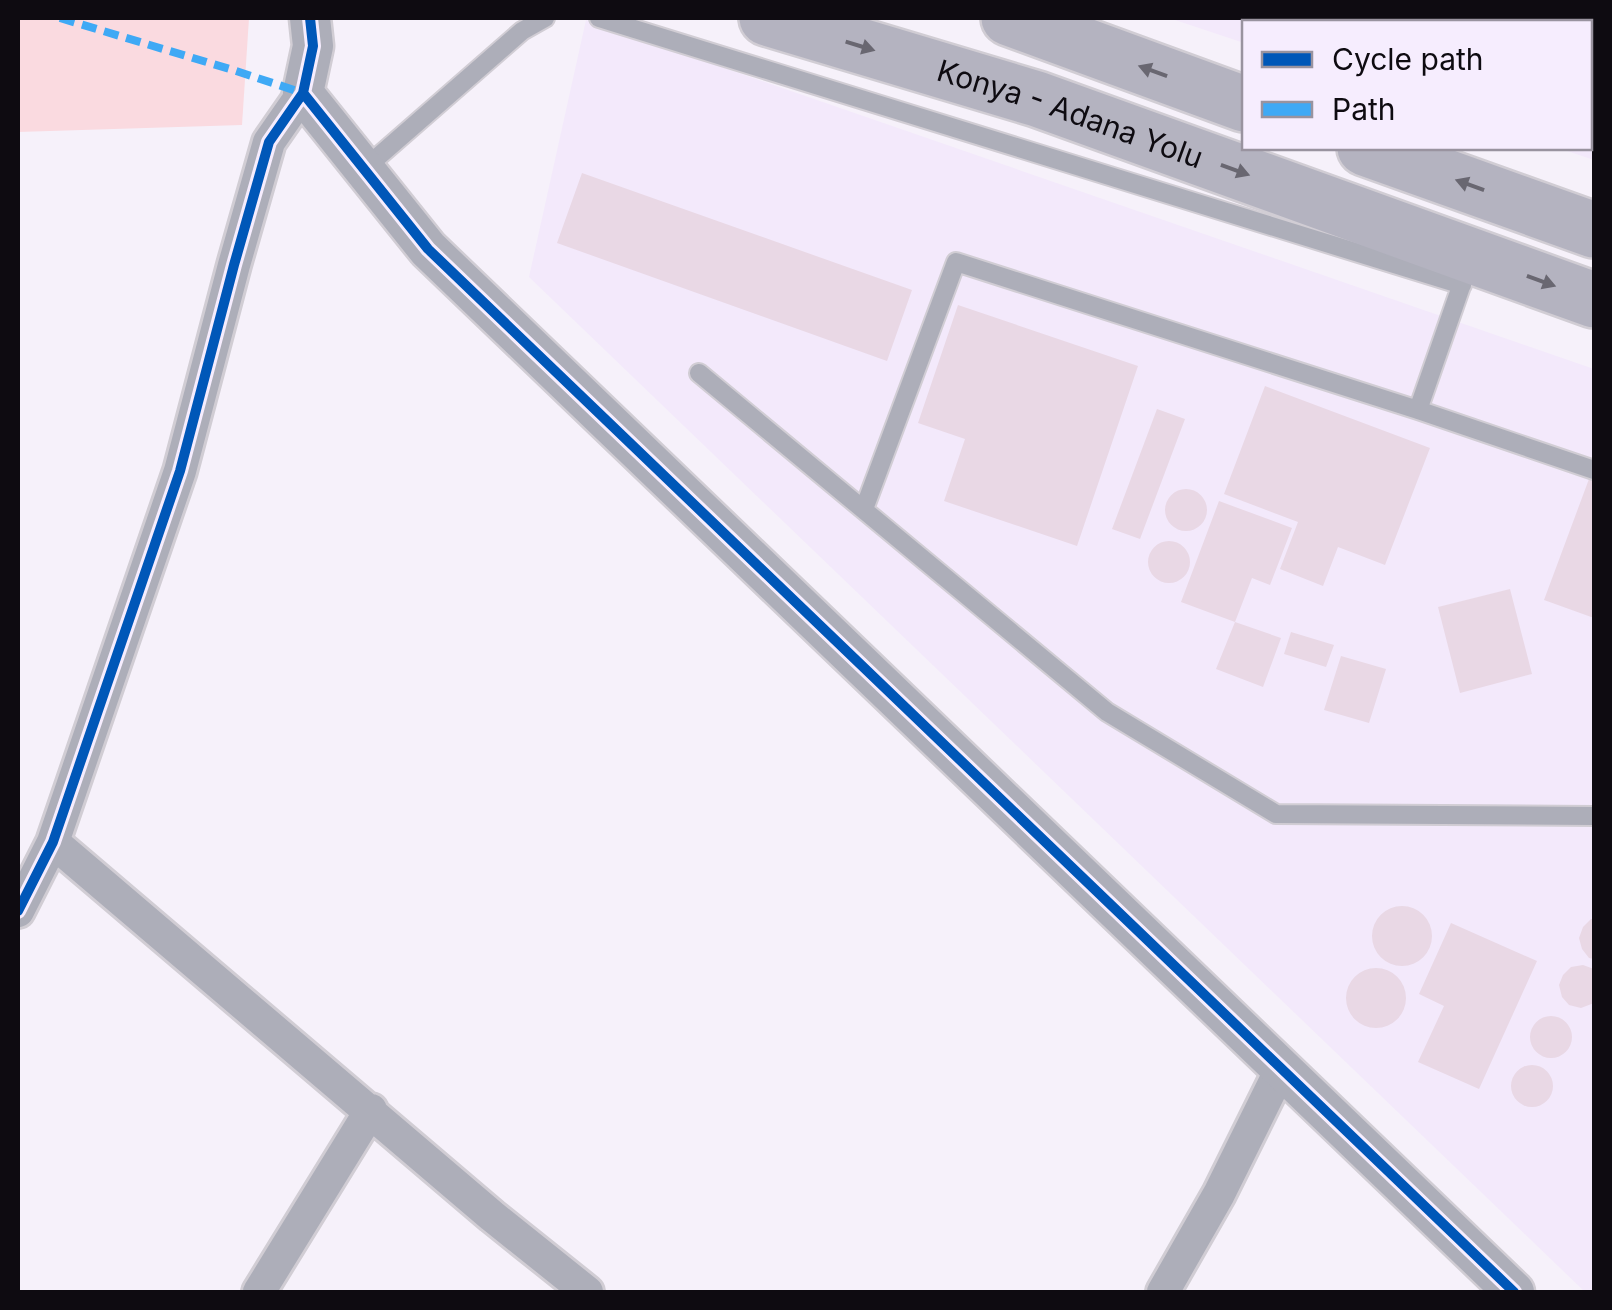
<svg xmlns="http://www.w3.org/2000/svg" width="1612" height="1310" font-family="Inter,sans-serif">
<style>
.built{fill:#f3e9fb}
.green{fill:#fadae0}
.building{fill:#e9d8e5}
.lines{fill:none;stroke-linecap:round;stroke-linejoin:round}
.service-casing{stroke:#d1cdd4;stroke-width:22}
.minor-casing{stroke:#d1cdd4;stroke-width:38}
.tertiary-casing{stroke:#d1cdd4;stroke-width:45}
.trunk-casing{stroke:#d1cdd4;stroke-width:60}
.service{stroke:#adaeb9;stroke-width:18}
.minor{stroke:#adaeb9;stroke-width:32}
.tertiary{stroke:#adaeb9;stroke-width:40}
.trunk{stroke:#b4b3c0;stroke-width:55}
.quiet{stroke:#3fa9f5;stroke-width:8;stroke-dasharray:15 8;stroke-linecap:butt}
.cycleway-casing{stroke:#f6edfe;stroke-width:16}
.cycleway{stroke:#0057b8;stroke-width:10}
.oneway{fill:#696771}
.labels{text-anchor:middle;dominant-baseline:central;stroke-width:8;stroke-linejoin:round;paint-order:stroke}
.street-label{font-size:30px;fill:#0e0b11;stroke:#f6edfe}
</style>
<rect width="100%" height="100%" fill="#f6f1fa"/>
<path class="built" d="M 1169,18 L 1594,18 L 1594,160 L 1558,148 L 1590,148 L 1590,22 L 1244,22 L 1244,43 Z
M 586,20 L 1594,369 L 1594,1292 L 1585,1292 L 529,277 Z"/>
<path class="green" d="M 18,18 L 249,18 L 242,125 L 18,132 Z"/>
<path class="building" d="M 582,173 L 912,290 L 887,361 L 557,243 Z
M 958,305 L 1138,366 L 1077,546 L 944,501 L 965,439 L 918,423 Z
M 1265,386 L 1430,448 L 1385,565 L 1338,547 L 1323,586 L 1280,569 L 1298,522 L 1224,494 Z
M 1157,409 L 1185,419 L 1140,539 L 1112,529 Z
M 1589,479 L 1594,481 L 1594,618 L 1544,600 Z
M1165 510a21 21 0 1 1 42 0a21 21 0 1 1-42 0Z
M 1219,501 L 1292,528 L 1270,585 L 1252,578 L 1235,622 L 1181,602 Z
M1148 562a21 21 0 1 1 42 0a21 21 0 1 1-42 0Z
M 1510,589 L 1532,674 L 1460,693 L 1438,607 Z
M 1235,622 L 1281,638 L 1263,687 L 1216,669 Z
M 1291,632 L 1334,645 L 1326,667 L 1284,654 Z
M 1341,656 L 1386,669 L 1369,723 L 1324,710 Z
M1372 936a30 30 0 1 1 60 0a30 30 0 1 1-60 0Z
M 1591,919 L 1594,919 L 1594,959 L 1589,958 L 1582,949 L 1579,938 L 1583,927 Z
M 1451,923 L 1537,961 L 1479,1089 L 1418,1062 L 1444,1006 L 1419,994 Z
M 1583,965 L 1594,969 L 1594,1003 L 1581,1008 L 1569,1005 L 1562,997 L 1559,985 L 1563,975 L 1571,967 Z
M1346 998a30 30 0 1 1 60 0a30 30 0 1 1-60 0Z
M1530 1037a21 21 0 1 1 42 0a21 21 0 1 1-42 0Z
M1511 1086a21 21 0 1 1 42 0a21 21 0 1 1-42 0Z"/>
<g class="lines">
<g class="service-casing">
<path id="service" d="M 599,18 L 1462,285
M 364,169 L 522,31 L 545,18
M 699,373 L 1107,712 L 1276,814 L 1594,816
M 1418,410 L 1465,275
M 864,509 L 956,262 L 1418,410 L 1594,470"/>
</g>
<g class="minor-casing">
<path id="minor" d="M 53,842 L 492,1216 L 587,1292
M 18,911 L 53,842 L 180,471 L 234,265 L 269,142 L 303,93
M 259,1292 L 371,1110
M 1163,1292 L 1219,1194 L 1281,1069"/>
</g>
<g class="tertiary-casing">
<path id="tertiary" d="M 310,18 L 313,46 L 303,93 L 428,249 L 1514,1292"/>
</g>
<g class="trunk-casing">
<g id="trunk">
<path id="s1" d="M 767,18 L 1037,99 L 1594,300"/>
<path d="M 1009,18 L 1244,104"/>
<path d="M 1365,148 L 1594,230"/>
</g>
</g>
<use href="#service" class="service"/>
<use href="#minor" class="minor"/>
<use href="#tertiary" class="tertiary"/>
<use href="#trunk" class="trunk"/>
<path class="quiet" d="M 60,18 L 233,70 L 303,93"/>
<g class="cycleway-casing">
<path id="cycleway" d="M 310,18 L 313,46 L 303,93 L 428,249 L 1514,1292
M 18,911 L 53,842 L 180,471 L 234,265 L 269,142 L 303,93"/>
</g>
<use href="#cycleway" class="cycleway"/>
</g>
<defs><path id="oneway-solid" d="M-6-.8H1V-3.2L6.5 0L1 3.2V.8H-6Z" transform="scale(2.5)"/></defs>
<g class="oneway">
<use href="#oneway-solid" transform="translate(860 46) rotate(17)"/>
<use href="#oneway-solid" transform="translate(1153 71) rotate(-160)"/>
<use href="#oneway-solid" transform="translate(1235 170) rotate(20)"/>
<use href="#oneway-solid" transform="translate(1470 185) rotate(-160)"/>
<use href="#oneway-solid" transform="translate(1541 281) rotate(20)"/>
</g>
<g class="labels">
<g class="street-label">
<text stroke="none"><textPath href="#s1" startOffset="318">Konya - Adana Yolu</textPath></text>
</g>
</g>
<rect width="1612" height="1310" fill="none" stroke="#0e0b11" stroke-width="40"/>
<rect x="1242" y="20" width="350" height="130" fill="#f6edfe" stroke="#99939f" stroke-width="2.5"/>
<rect x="1262" y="52" width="50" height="15" fill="#0057b8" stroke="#99939f" stroke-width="2.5"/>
<text x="1332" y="70" font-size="30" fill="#0e0b11">Cycle path</text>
<rect x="1262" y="102" width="50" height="15" fill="#3fa9f5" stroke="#99939f" stroke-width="2.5"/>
<text x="1332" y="120" font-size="30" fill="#0e0b11">Path</text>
</svg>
